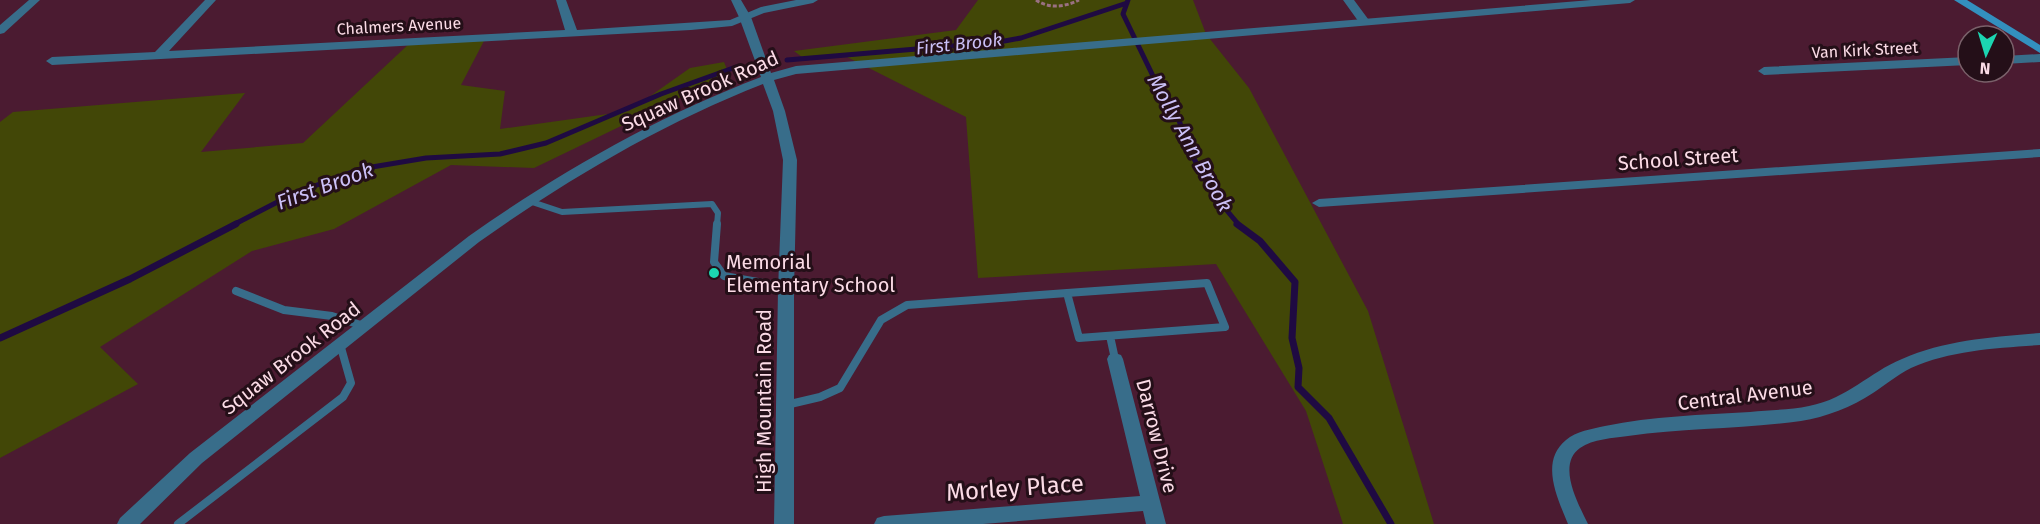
<svg xmlns="http://www.w3.org/2000/svg" width="2040" height="524" font-family="'Fira Sans',sans-serif">
<style>
.green{fill:#424707}
.lines{fill:none;stroke-linecap:round;stroke-linejoin:round}
.stream-far1{stroke:#1f0a42;stroke-width:5}
.stream{stroke:#1f0a42;stroke-width:7}
.path{stroke:#997081;stroke-width:3;stroke-dasharray:4 2;stroke-linecap:butt}
.service-far1{stroke:#386d8a;stroke-width:6}
.service{stroke:#386d8a;stroke-width:8}
.minor{fill:#386d8a;fill-rule:evenodd}
.tertiary{fill:#386d8a;fill-rule:evenodd}
.secondary{fill:#3390be;fill-rule:evenodd}
.poi-dot{fill:#1cd5b1;stroke:#240f18;stroke-width:2}
.labels{text-anchor:middle;dominant-baseline:central;stroke-width:6;stroke-linejoin:round;paint-order:stroke}
.far-street-label{font-size:16px;fill:#fbdbe6;stroke:#240f18}
.far-water-label{font-size:18px;font-style:italic;fill:#cbc0f7;stroke:#240f18}
.street-label{font-size:20px;fill:#fbdbe6;stroke:#240f18}
.poi-label{font-size:20px;fill:#fbdbe6;stroke:#240f18;text-anchor:start}
.water-label{font-size:21px;font-style:italic;fill:#cbc0f7;stroke:#240f18}
.near-street-label{font-size:24px;fill:#fbdbe6;stroke:#240f18}
</style>
<rect width="100%" height="100%" fill="#4b1b31"/>
<path class="green" d="M 978,0 L 1193,0 L 1206,34 L 1249,88 L 1368,311 L 1434,524 L 1343,524 L 1306,411 L 1216,264 L 978,278 L 966,117 L 843,55 L 802,57 L 794,51 L 956,30 Z
M 485,39 L 461,85 L 505,91 L 500,129 L 629,111 L 690,68 L 724,62 L 729,74 L 534,168 L 451,165 L 334,229 L 252,251 L 100,347 L 138,384 L 0,458 L 0,122 L 13,112 L 245,93 L 201,152 L 303,143 L 411,42 Z"/>
<g class="lines">
<path class="stream-far1" d="M 1128,0 L 1123,14 L 1153,76 L 1175,110 L 1192,155 L 1213,194 L 1239,225
M 787,60 L 999,42 L 1021,38 L 1127,3
M 233,225 L 293,194 L 360,169 L 426,158 L 500,154 L 546,143 L 661,94 L 736,67"/>
<path class="stream" d="M 1237,224 L 1260,241 L 1295,282 L 1292,338 L 1299,368 L 1298,387 L 1329,418 L 1391,524
M 0,338 L 130,279 L 236,224"/>
<path class="path" d="M 1036,0 C 1049,9 1065,7 1079,0"/>
<path class="service-far1" d="M 529,201 L 562,212 L 712,204 L 718,213 L 717,225"/>
<path class="service" d="M 717,224 L 714,262 L 724,276 L 786,287
M 1207,283 L 1225,327 L 1079,338 L 1067,293 Z
M 236,291 L 284,310 L 332,316 L 364,326
M 1110,336 L 1115,359
M 786,405 L 820,397 L 840,388 L 881,320 L 907,305 L 1067,293
M 178,524 L 343,397 L 351,383 L 340,344"/>
<path class="minor" d="M 29,0 L 40,0 L 4,33 L 0,34 L 0,25 Z
M 205,0 L 216,0 L 169,51 L 565,30 L 556,0 L 566,0 L 577,30 L 730,20 L 761,7 L 796,0 L 818,0 L 813,3 L 764,13 L 732,26 L 691,30 L 52,65 L 46,61 L 52,57 L 155,52 Z
M 1343,0 L 1354,0 L 1371,23 L 1369,25 L 1361,25 Z
M 2040,54 L 2040,62 L 2004,64 L 2004,56 Z
M 1968,57 L 1968,65 L 1764,75 L 1758,71 L 1764,67 Z
M 2040,149 L 2040,157 L 1319,207 L 1312,203 L 1319,199 Z
M 2040,333 L 2040,345 C 1997,348 1951,350 1911,368 C 1897,375 1885,385 1873,393 C 1852,407 1826,417 1801,421 C 1744,429 1686,428 1628,436 C 1613,438 1593,439 1580,448 C 1556,465 1579,505 1588,524 L 1568,524 C 1558,499 1539,462 1566,440 C 1576,431 1592,429 1605,426 C 1652,416 1702,415 1750,412 C 1769,410 1790,410 1809,406 C 1849,398 1868,373 1902,359 C 1945,340 1993,337 2040,333 Z
M 1115,353 L 1121,355 L 1123,359 L 1166,524 L 1146,524 L 1143,511 L 983,524 L 874,524 L 877,518 L 884,516 L 1140,496 L 1107,359 L 1109,355 Z"/>
<path class="tertiary" d="M 731,0 L 741,0 L 751,17 L 771,73 L 796,66 L 1591,0 L 1635,0 L 1630,3 L 796,74 L 774,80 L 785,111 L 797,160 L 794,290 L 794,524 L 774,524 L 778,290 L 783,160 L 773,111 L 763,84 C 661,124 568,179 479,242 L 202,463 L 140,524 L 117,524 L 120,518 L 190,453 L 469,236 C 560,172 656,117 761,77 L 739,17 Z"/>
<path class="secondary" d="M 1954,0 L 1967,0 L 2040,45 L 2040,53 Z"/>
</g>
<circle class="poi-dot" cx="714" cy="273" r="6"/>
<g class="labels">
<g class="far-street-label">
<text transform="translate(399 26) rotate(-3)">Chalmers Avenue</text>
<text transform="translate(1865 50) rotate(-3)">Van Kirk Street</text>
</g>
<g class="far-water-label">
<text transform="translate(959 44) rotate(-6)">First Brook</text>
</g>
<g class="street-label">
<text transform="translate(700 91) rotate(-24)">Squaw Brook Road</text>
<text transform="translate(1678 159) rotate(-4)">School Street</text>
<text transform="translate(291 358) rotate(-38)">Squaw Brook Road</text>
<text transform="translate(1745 395) rotate(-7)">Central Avenue</text>
<text transform="translate(764 401) rotate(-90)">High Mountain Road</text>
<text transform="translate(1157 436) rotate(76)">Darrow Drive</text>
</g>
<g class="poi-label">
<text x="726" y="262">Memorial<tspan x="726" dy="23">Elementary School</tspan></text>
</g>
<g class="water-label">
<text transform="translate(1190 143) rotate(61)">Molly Ann Brook</text>
<text transform="translate(325 186) rotate(-20)">First Brook</text>
</g>
<g class="near-street-label">
<text transform="translate(1015 488) rotate(-4)">Morley Place</text>
</g>
</g>
<g transform="translate(1986 54) rotate(184)"><circle r="28" fill="#240f18" stroke="#7a616a" stroke-width="1.5"/>
<path d="M0-4.5L10 22L0 15L-10 22Z" fill="#1cd5b1"/>
<text y="-9" font-size="16" font-weight="bold" text-anchor="middle" fill="#fbdbe6">N</text>
</g>
</svg>
